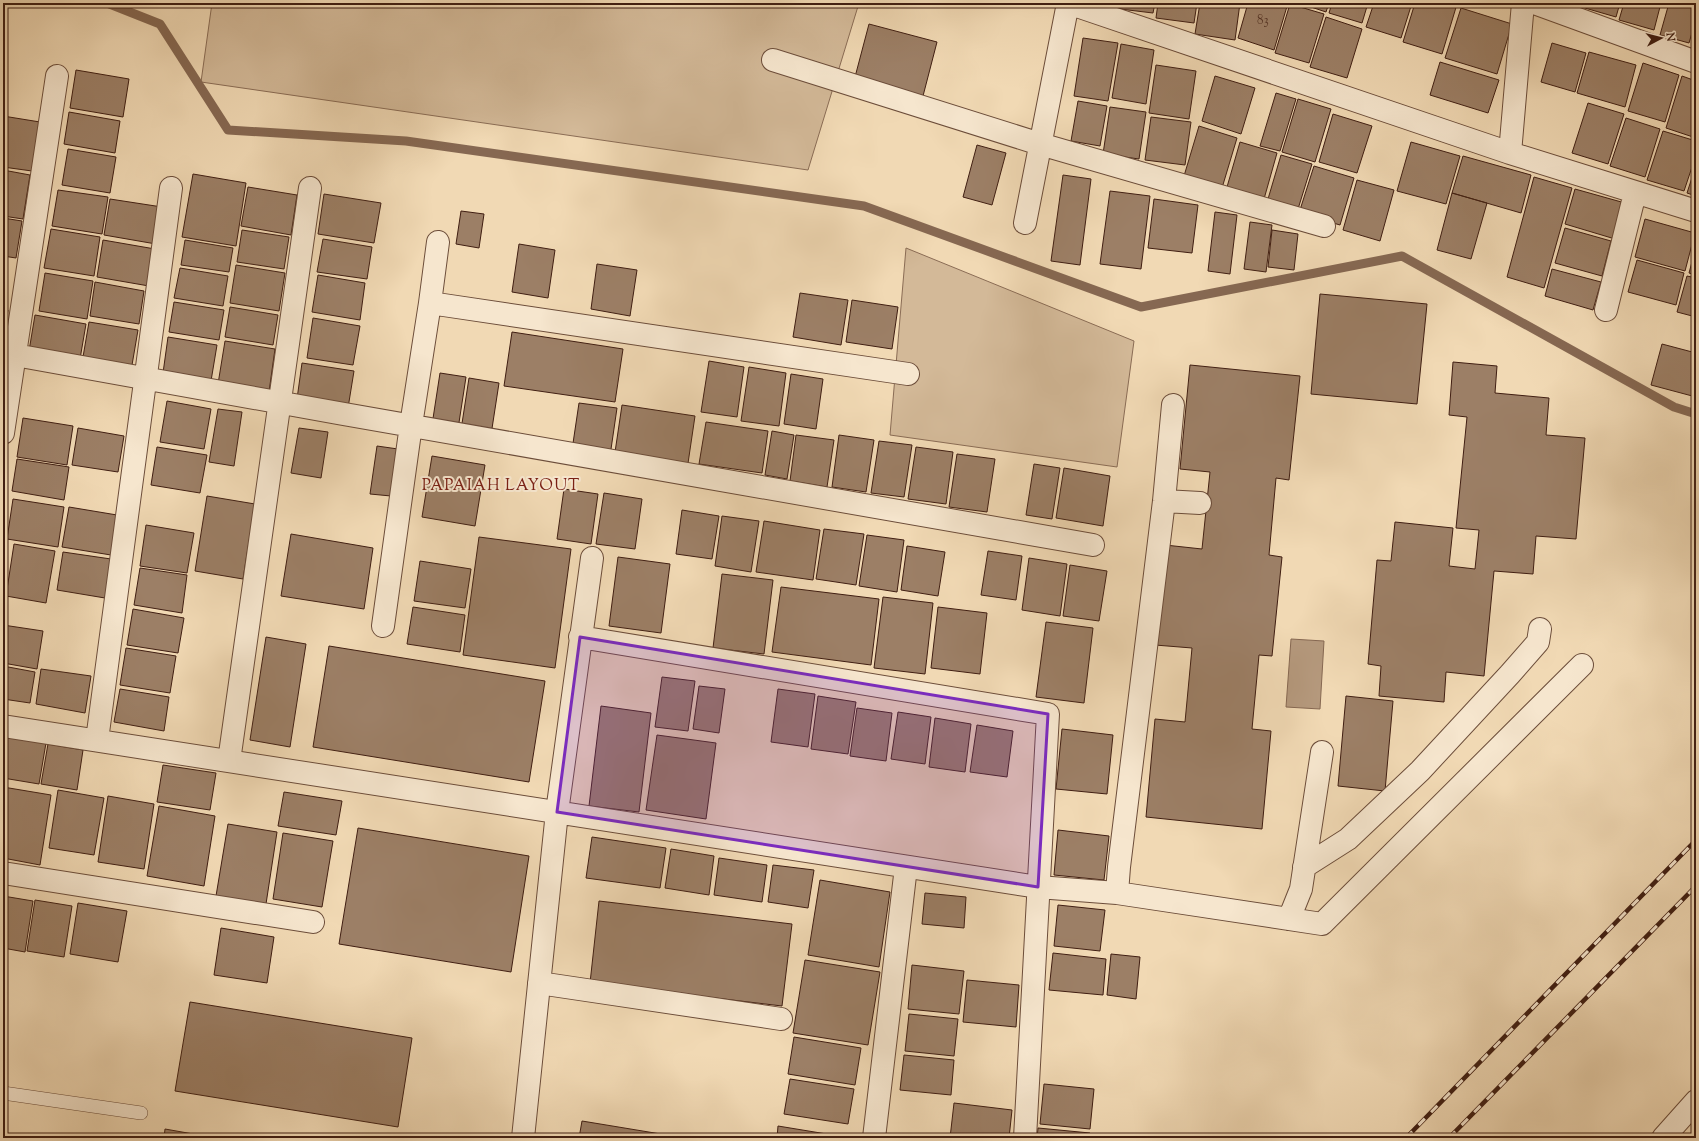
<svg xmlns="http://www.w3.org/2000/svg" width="1699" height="1141" font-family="'Sorts Mill Goudy',serif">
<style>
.green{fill:#d3b998;stroke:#8a6c55}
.water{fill:#b5997d;stroke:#866852}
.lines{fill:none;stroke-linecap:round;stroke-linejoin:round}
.stream{stroke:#866852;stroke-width:9}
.building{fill:#9c7f66;stroke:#401e12}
.service-casing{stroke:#6c4d3a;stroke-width:14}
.minor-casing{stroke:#6c4d3a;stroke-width:24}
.service{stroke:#f6e6ce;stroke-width:13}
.minor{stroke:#f6e6ce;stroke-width:22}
.rail-casing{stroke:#401e12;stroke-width:4.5}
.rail{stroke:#f6e6ce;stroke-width:3;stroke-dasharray:9;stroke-linecap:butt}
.marked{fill:#7b2cbf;fill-opacity:0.2;stroke:#7b2cbf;stroke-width:3;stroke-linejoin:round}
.labels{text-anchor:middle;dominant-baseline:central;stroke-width:4;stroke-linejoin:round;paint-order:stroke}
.number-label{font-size:13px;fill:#573627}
.neighbourhood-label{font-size:16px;letter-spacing:1px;fill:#7a1f14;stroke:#f6e6ce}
</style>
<rect width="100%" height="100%" fill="#f1d9b4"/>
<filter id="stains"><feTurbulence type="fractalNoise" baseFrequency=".005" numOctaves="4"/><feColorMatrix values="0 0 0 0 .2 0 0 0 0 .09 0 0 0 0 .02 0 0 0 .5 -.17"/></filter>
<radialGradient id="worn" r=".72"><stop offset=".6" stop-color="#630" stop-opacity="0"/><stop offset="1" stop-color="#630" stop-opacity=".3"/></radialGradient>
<path class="green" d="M 212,3 L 859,3 L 808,170 L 201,82 Z
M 906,248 L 1134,341 L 1117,467 L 890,435 Z"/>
<path class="water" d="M 1291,639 L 1324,641 L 1320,709 L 1286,707 Z"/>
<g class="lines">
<path class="stream" d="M 107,3 L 160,24 L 228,130 L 406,141 L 864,206 L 1141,307 L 1402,256 L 1674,407 L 1696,414"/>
</g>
<path class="building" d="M 1085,3 L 1118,3 L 1118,8 Z
M 1121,3 L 1155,3 L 1153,13 L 1120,9 Z
M 1158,3 L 1197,3 L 1194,23 L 1156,18 Z
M 1200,3 L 1240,3 L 1235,40 L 1195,34 Z
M 1248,3 L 1288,3 L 1274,50 L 1238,38 Z
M 1299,3 L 1329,3 L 1326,12 Z
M 1332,3 L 1368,3 L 1362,23 L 1329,13 Z
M 1374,3 L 1412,3 L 1401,38 L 1366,27 Z
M 1415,3 L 1457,4 L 1442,54 L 1403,42 Z
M 1579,3 L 1620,3 L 1616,17 L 1578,6 Z
M 1624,3 L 1661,3 L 1654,30 L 1619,20 Z
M 1669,3 L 1696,3 L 1696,19 L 1689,43 L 1660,35 Z
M 1290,4 L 1324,14 L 1309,63 L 1275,53 Z
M 1461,8 L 1512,24 L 1497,74 L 1445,58 Z
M 1326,17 L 1362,29 L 1347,78 L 1310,67 Z
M 869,24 L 937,42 L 923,96 L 855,77 Z
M 1083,38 L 1118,43 L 1108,101 L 1074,96 Z
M 1552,43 L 1586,53 L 1575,92 L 1541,82 Z
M 1121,44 L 1154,50 L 1146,104 L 1112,98 Z
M 1589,52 L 1636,65 L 1625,107 L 1577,93 Z
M 1440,62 L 1499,80 L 1488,113 L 1430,95 Z
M 1643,63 L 1679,75 L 1665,122 L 1628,111 Z
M 1156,65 L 1196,71 L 1189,119 L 1149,113 Z
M 76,70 L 129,79 L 123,117 L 70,108 Z
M 1215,76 L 1255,88 L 1241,134 L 1202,121 Z
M 1682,76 L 1696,81 L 1696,138 L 1666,128 Z
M 1276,93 L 1296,99 L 1280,151 L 1260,146 Z
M 1298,99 L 1331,109 L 1315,162 L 1282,152 Z
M 1078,101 L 1107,106 L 1100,146 L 1071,141 Z
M 1588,103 L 1624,114 L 1608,164 L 1572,153 Z
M 1110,107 L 1146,112 L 1139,159 L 1103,154 Z
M 69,112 L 120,121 L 115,153 L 64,144 Z
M 1333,114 L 1372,126 L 1357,173 L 1319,162 Z
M 3,116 L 40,122 L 32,171 L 3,167 Z
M 1151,117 L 1191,122 L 1185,165 L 1145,160 Z
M 1626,118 L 1660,129 L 1645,177 L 1610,166 Z
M 1199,126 L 1237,138 L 1222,188 L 1184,176 Z
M 1663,131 L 1696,141 L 1696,155 L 1684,191 L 1647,180 Z
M 1240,142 L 1277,153 L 1264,199 L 1227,187 Z
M 1411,142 L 1460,156 L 1446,204 L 1397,191 Z
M 977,145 L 1006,153 L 992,205 L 963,197 Z
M 68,149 L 116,157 L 110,193 L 62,185 Z
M 1281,155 L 1312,164 L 1298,209 L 1268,199 Z
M 1463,156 L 1531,175 L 1521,213 L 1452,193 Z
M 1696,165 L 1696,196 L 1687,193 Z
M 1314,166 L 1354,178 L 1340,225 L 1299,213 Z
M 3,170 L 30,175 L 23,219 L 3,216 Z
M 193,174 L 246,183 L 236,246 L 182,237 Z
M 1063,175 L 1091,179 L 1080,265 L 1051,261 Z
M 1534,177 L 1572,188 L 1544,288 L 1507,277 Z
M 1357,180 L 1394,190 L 1380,241 L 1343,230 Z
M 248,187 L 297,195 L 291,235 L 241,226 Z
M 1575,189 L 1625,203 L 1615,239 L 1565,224 Z
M 58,190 L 108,197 L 102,234 L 52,226 Z
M 1110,191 L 1150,196 L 1141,269 L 1100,264 Z
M 1452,193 L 1487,203 L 1471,259 L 1437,250 Z
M 324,194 L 381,203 L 374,243 L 318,234 Z
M 110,199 L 162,207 L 156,244 L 104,235 Z
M 1154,199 L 1198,205 L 1192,253 L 1148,248 Z
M 461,211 L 484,214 L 479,248 L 456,244 Z
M 1215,212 L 1237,215 L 1230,274 L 1208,271 Z
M 3,218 L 22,221 L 16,258 L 3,256 Z
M 1645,219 L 1695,233 L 1685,271 L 1635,257 Z
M 1250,222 L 1272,225 L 1266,272 L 1244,269 Z
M 1565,228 L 1611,241 L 1602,276 L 1555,263 Z
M 51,229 L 100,237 L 94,276 L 44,268 Z
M 242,230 L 289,237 L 284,269 L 237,262 Z
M 1272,230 L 1298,234 L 1294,270 L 1268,267 Z
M 323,239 L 372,247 L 367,279 L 317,272 Z
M 103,240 L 155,249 L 149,286 L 97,277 Z
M 185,240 L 233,248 L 229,272 L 181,265 Z
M 519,244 L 555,250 L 548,298 L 512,292 Z
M 1696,247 L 1696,275 L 1689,273 Z
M 1637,260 L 1684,273 L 1676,305 L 1628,292 Z
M 597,264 L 637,270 L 630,316 L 591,309 Z
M 236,265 L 285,273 L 279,311 L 230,303 Z
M 180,268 L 228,276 L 223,306 L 174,298 Z
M 1552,269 L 1601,282 L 1593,310 L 1545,296 Z
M 45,273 L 93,281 L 87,319 L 39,311 Z
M 318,275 L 365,283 L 360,320 L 312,312 Z
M 1687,276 L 1696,278 L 1696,317 L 1677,312 Z
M 95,282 L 144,291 L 139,324 L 90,316 Z
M 800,293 L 848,300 L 841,345 L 793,337 Z
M 1320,294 L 1427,304 L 1417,404 L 1311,394 Z
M 852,300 L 898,307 L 892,349 L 846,342 Z
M 174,302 L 224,310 L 219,340 L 169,332 Z
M 230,307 L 278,315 L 273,345 L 225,337 Z
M 3,310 L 8,310 L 3,340 Z
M 35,315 L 86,324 L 80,359 L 29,351 Z
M 313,318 L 360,326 L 353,365 L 307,358 Z
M 89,322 L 138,330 L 132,365 L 83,357 Z
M 512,332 L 623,349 L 615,402 L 504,386 Z
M 168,337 L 217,345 L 211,381 L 163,373 Z
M 225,341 L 275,349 L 269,392 L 218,384 Z
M 1662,344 L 1696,353 L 1696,397 L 1651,385 Z
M 709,361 L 744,367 L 737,417 L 701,412 Z
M 1453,362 L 1497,366 L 1495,393 L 1549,398 L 1546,435 L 1585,438 L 1576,539 L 1536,536 L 1533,574 L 1494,571 L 1484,676 L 1446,672 L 1444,702 L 1379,696 L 1381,666 L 1368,664 L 1377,560 L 1391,561 L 1395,522 L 1453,528 L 1449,566 L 1475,569 L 1479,530 L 1456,528 L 1467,417 L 1449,415 Z
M 302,363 L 354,371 L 348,408 L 297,399 Z
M 1190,365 L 1300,376 L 1289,480 L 1276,478 L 1269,555 L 1282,557 L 1272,656 L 1259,655 L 1252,729 L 1271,731 L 1262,829 L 1146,817 L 1155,719 L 1185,722 L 1192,648 L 1155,645 L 1165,545 L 1202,549 L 1210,472 L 1180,469 Z
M 749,367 L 786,373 L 779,426 L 741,421 Z
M 440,373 L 466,377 L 458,429 L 432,425 Z
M 791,374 L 823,379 L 816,429 L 784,424 Z
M 469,378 L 499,383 L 491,435 L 461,430 Z
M 167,401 L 211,409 L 204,449 L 160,442 Z
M 579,403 L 617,408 L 610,456 L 572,450 Z
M 622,405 L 695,416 L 687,470 L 614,459 Z
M 218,409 L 242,412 L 234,466 L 209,462 Z
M 23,418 L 73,426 L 67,465 L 17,457 Z
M 706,422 L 768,431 L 762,473 L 699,464 Z
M 78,428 L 124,436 L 118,472 L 72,465 Z
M 299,428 L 328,432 L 321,478 L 291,473 Z
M 772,431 L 794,435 L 787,479 L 765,475 Z
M 796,435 L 834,440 L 827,487 L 790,481 Z
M 839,435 L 874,440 L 866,492 L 832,487 Z
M 879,441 L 912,445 L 904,497 L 871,493 Z
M 377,446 L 398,449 L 391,496 L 370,494 Z
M 157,447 L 207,455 L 200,493 L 151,485 Z
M 916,447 L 953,452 L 946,504 L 908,499 Z
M 957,454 L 995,459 L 987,512 L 949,507 Z
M 432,456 L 485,465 L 475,526 L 422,517 Z
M 17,459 L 69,467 L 64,500 L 12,491 Z
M 1034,464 L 1060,468 L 1052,519 L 1026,515 Z
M 1064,468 L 1110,476 L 1103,526 L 1056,518 Z
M 564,489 L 598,494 L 591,544 L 557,539 Z
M 604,493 L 642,499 L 635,549 L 596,544 Z
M 207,496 L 255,504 L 243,579 L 195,571 Z
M 13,499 L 64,507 L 58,547 L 7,539 Z
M 69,507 L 117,515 L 111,555 L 62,547 Z
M 682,510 L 719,516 L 712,559 L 676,554 Z
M 722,516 L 759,521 L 751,572 L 715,566 Z
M 764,521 L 820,530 L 813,580 L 756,572 Z
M 146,525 L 194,533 L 187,573 L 140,566 Z
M 824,529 L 864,534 L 856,585 L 816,579 Z
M 291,534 L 373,548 L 364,609 L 281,596 Z
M 867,535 L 904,540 L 897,592 L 859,586 Z
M 479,537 L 571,549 L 555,668 L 463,655 Z
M 14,544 L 55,551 L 46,603 L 6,596 Z
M 907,546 L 945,552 L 938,596 L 901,590 Z
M 988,551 L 1022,556 L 1016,600 L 981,595 Z
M 63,552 L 111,559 L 105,598 L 57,590 Z
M 618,557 L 670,564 L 661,633 L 609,626 Z
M 1029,558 L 1067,564 L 1060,616 L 1022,610 Z
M 420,561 L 471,569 L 465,608 L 414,601 Z
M 1070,565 L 1107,571 L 1099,621 L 1063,616 Z
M 140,568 L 187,575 L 182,613 L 134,605 Z
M 722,574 L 773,580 L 764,654 L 713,648 Z
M 781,587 L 879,599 L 871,665 L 772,652 Z
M 883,597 L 933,603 L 925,674 L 874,668 Z
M 413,607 L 465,615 L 460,652 L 407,644 Z
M 938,607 L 987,613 L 980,674 L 931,668 Z
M 133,609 L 184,618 L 178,653 L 127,645 Z
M 1046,622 L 1093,628 L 1084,703 L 1036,697 Z
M 3,625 L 43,631 L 37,669 L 3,663 Z
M 266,637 L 306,644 L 290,747 L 250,740 Z
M 329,646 L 545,681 L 529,782 L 313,747 Z
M 126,648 L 176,656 L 170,693 L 120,685 Z
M 3,666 L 35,672 L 30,703 L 3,699 Z
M 41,669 L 91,676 L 85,713 L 36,704 Z
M 662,677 L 695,681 L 688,731 L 655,727 Z
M 699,686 L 725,689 L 719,733 L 693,729 Z
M 120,689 L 169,697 L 164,731 L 114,722 Z
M 778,689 L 815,694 L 808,747 L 771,742 Z
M 818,696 L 856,702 L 848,754 L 811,749 Z
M 1346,696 L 1393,701 L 1385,791 L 1338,786 Z
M 601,706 L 651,713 L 639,812 L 589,806 Z
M 857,708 L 892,713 L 886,761 L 850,756 Z
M 898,712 L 931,717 L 925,764 L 891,759 Z
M 935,718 L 971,724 L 965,772 L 929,767 Z
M 977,725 L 1013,731 L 1007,777 L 970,772 Z
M 1062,729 L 1113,735 L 1107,794 L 1056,789 Z
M 657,735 L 716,743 L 706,819 L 646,810 Z
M 3,736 L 46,743 L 39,784 L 3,778 Z
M 48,744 L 83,750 L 77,790 L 41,784 Z
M 163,765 L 216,773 L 210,810 L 157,802 Z
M 3,787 L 51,795 L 40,865 L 3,858 Z
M 58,790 L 104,798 L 94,855 L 49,848 Z
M 284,792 L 342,801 L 336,835 L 278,826 Z
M 108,796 L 154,804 L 144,869 L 98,862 Z
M 159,806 L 215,816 L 204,886 L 147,876 Z
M 228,824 L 277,832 L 266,904 L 216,896 Z
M 358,828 L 529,856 L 511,972 L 339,944 Z
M 1058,830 L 1109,836 L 1104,880 L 1054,875 Z
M 283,833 L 333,841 L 322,907 L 273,899 Z
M 592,837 L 666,848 L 660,888 L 586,878 Z
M 671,849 L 714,856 L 709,895 L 665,888 Z
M 719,858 L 767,865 L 762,902 L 714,895 Z
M 773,865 L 814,870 L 808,908 L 768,902 Z
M 820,880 L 890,892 L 879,967 L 808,955 Z
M 925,893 L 966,897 L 964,928 L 922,924 Z
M 3,896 L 33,901 L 25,952 L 3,948 Z
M 35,900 L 72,906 L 64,957 L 27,951 Z
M 599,901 L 792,924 L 782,1006 L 590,983 Z
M 78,903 L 127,911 L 118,962 L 70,954 Z
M 1058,905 L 1105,910 L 1100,951 L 1054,946 Z
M 221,928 L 274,937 L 267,983 L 214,975 Z
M 1053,953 L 1106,959 L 1103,995 L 1049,990 Z
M 1111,954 L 1140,957 L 1136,999 L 1107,995 Z
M 805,960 L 880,972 L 868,1045 L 793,1033 Z
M 912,965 L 964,971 L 959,1014 L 908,1009 Z
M 967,980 L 1019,985 L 1016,1027 L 963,1022 Z
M 190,1002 L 412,1038 L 398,1127 L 175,1091 Z
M 909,1014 L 958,1019 L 954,1056 L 905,1051 Z
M 794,1037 L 861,1048 L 855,1085 L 788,1074 Z
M 904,1055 L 954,1060 L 951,1095 L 900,1090 Z
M 790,1079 L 854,1089 L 848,1124 L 784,1114 Z
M 1044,1084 L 1094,1089 L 1090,1129 L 1040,1124 Z
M 954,1103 L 1012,1110 L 1009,1138 L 950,1138 Z
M 582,1121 L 685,1138 L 579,1138 Z
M 778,1126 L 851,1138 L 777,1138 Z
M 1038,1128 L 1090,1133 L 1090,1138 L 1037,1138 Z
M 165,1129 L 216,1138 L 164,1138 Z
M 885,1136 L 906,1138 L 885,1138 Z"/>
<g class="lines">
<g class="service-casing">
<path id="service" d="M 3,1093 L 141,1113"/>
</g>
<g class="minor-casing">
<path id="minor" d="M 1068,3 L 1510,153 L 1696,211
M 1534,3 L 1696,62
M 773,60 L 1040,144 L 1324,226
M 1510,153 L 1523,3
M 1025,223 L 1068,3
M 430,303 L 438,242
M 1606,310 L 1635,193
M 15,355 C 374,420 733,483 1093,545
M 3,433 L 57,76
M 1164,501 L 1200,503
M 383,626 L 411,425 L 430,303 L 908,374
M 580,637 L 1048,714 L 1025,1138
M 3,726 L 1038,887 L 1117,893 L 1322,924 L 1582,665
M 97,740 L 171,188
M 229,761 L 310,188
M 1304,867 L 1348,839 L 1420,771 L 1510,674 L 1538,642 L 1540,629
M 3,873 L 313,922
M 1117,893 L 1119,867 L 1164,501 L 1173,405
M 1289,919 L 1301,889 L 1322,752
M 539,983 L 781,1019
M 523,1138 L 557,812 L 592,558
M 874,1138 L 906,867
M 1663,1138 L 1696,1101"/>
</g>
<use href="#service" class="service"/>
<use href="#minor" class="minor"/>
<g class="rail-casing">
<path id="rail" d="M 1406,1138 L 1696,840
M 1449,1138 L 1696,886"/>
</g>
<use href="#rail" class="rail"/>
</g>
<path class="marked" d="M 580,637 L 1048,714 L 1038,887 L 557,812 Z"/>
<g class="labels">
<g class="number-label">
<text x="1263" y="21">83</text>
</g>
<g class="neighbourhood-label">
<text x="501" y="486">PAPAIAH LAYOUT</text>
</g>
</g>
<rect width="1699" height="1141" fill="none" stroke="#f1d9b4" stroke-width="16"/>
<rect x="4" y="4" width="1691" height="1133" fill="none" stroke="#401e12" stroke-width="2"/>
<rect x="8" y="8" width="1683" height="1125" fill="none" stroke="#401e12"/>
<g transform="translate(1661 38) rotate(83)" stroke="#f6e6ce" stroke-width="3" paint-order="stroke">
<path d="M0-3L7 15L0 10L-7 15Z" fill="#401e12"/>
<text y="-6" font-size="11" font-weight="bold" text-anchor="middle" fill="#401e12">N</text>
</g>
<rect width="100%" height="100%" filter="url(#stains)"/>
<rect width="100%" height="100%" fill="url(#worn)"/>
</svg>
